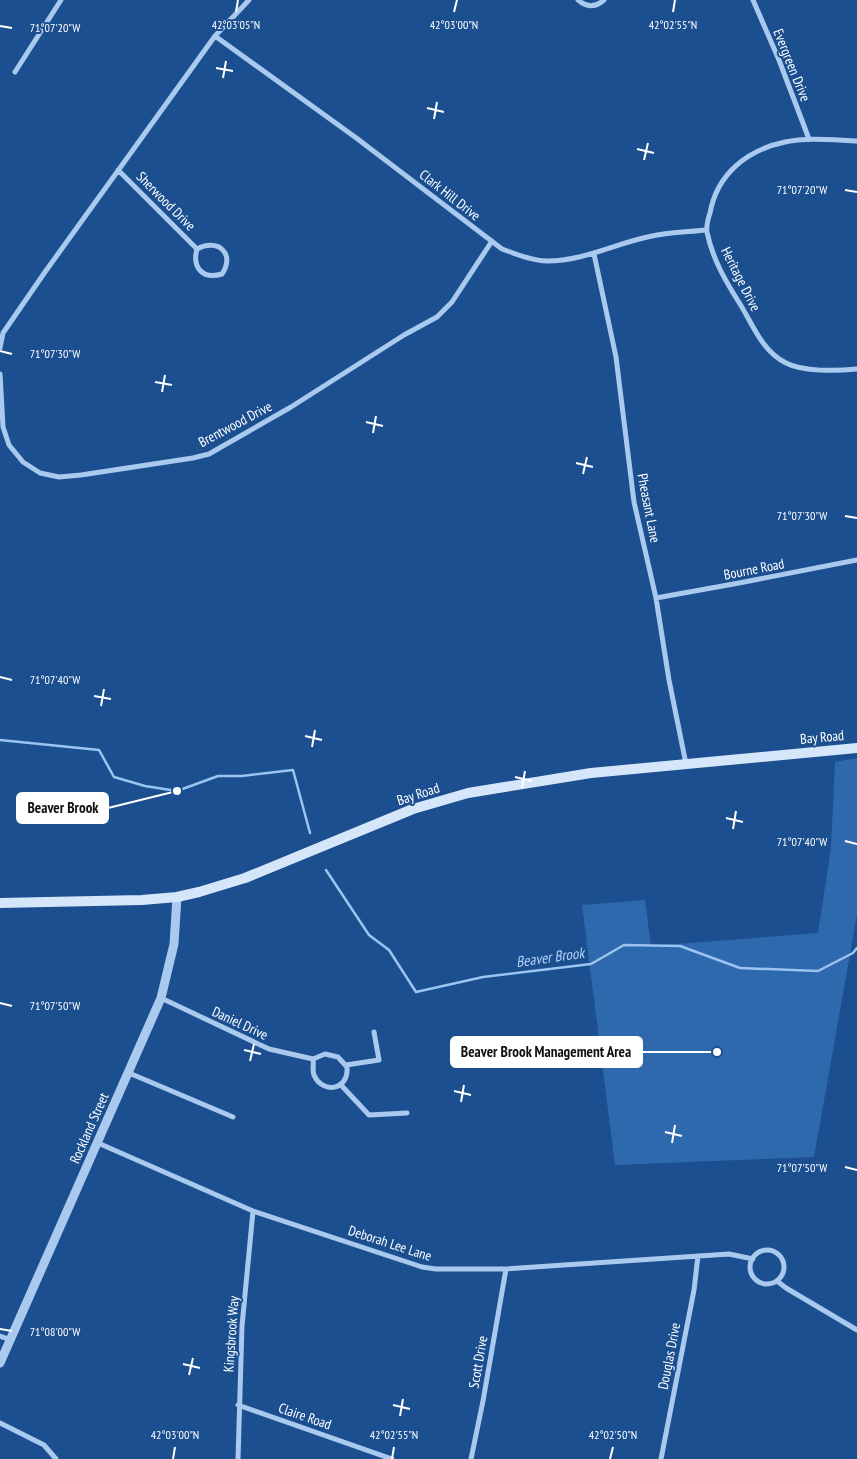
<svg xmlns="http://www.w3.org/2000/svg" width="857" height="1459" font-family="'PT Sans Narrow',sans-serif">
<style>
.green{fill:#2e69ad}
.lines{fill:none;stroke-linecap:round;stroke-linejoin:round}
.stream{stroke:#9cc4f0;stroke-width:2.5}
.minor{stroke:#a9c9ee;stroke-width:5}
.tertiary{stroke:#a9c9ee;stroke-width:9}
.secondary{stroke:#d6e6fa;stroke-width:10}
.ticks{fill:none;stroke:#fff;stroke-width:2}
.labels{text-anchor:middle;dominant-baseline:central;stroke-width:4;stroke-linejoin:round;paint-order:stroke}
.street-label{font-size:14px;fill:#fff;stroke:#1b4f8f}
.water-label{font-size:15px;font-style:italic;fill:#b5d3f5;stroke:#1b4f8f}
.ticks-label{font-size:12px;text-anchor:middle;fill:#fff;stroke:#1b4f8f;stroke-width:4;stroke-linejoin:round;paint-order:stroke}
.leader{fill:none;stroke:#fff;stroke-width:2}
.callout-dot{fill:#fff;stroke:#1b4f8f;stroke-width:2}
.callout{fill:#fff;stroke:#fff;stroke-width:2}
.callout-label{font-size:15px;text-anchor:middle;font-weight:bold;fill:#111}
</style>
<rect width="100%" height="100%" fill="#1b4f8f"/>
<path class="green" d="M 857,758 L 857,915 L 814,1157 L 615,1165 L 582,905 L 645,900 L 651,946 L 818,933 L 831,847 L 835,762 Z"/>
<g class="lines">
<path class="stream" d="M 0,740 L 99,750 L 114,777 L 145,786 L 177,791 L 218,776 L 242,776 L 293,770 L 310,833
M 326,870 L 369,935 L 389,950 L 416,992 L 483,977 L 591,964 L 624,945 L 680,946 L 740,968 L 818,971 L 853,953 L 857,948"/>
<path class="minor" d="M 578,0 C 587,8 596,7 604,0
M 753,0 L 779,60 L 809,139
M 215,36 L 355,137 L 502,249 C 516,254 532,261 547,261 C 584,261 616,243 652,236 C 670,232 688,232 706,230
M 15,72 L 61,0
M 857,141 C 833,140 808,137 785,142 C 747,150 717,174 710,213 C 708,219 706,226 707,232 C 712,258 726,282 740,304 C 753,325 762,351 786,363 C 803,372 837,371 857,369
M 118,170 L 197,249 C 217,238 236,253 222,274 C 202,280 192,267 197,249
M 594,254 L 616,357 L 634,502 L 656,598 L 669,680 L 686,764
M 0,348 L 3,333 L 45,272 L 215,36 L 249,0
M 0,374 L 3,427 L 9,445 L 23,462 L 40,473 L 59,477 L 81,475 L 193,458 L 209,454 L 291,407 L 404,335 L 437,317 L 452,302 L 492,241
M 656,598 L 739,583 L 857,560
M 161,998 L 269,1049 L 313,1059
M 325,1054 L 338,1057 L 347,1067 C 349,1091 322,1094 314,1075 C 312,1070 314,1064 313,1059 Z
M 346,1065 L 379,1060 L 374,1032
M 129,1073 L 233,1117
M 341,1085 L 369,1115 L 407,1113
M 98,1143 L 253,1211 L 422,1267 L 436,1269 L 506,1269 L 729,1254 L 753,1259
M750 1267a17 17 0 1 1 34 0a17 17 0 1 1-34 0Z
M 777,1281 L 786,1288 L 857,1330
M 0,1336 L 11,1340
M 238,1405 L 392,1459
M 0,1423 L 44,1445 L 56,1459
M 238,1459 L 242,1326 L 253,1211
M 471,1459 L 483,1401 L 506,1269
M 661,1459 L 694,1290 L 698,1256"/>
<path class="tertiary" d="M 0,1363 L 161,998 L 174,944 L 177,897"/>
<path class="secondary" d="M 0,903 L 142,900 L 177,897 L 199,892 L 245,878 L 413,809 L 468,793 L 591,773 L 857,748"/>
</g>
<path class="ticks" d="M 236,12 L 238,0M 454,12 L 457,0M 673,12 L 675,0M 0,26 L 12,28M 216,68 L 233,71M 223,78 L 226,61M 427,108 L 444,112M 434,119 L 437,102M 637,149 L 654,153M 644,160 L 648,143M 845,190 L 857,192M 0,351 L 12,354M 155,382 L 172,385M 162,392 L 165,375M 366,422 L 383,426M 373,433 L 376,416M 576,463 L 593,467M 583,474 L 587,457M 845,516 L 857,518M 0,677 L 12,680M 94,696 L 111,699M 101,706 L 104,689M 305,736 L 322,740M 312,747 L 315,730M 515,777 L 532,781M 522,788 L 525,771M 726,818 L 743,822M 733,829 L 736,811M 845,841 L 857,844M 0,1003 L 12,1006M 244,1050 L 261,1054M 250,1061 L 254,1044M 454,1091 L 471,1095M 461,1102 L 464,1085M 665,1132 L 682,1136M 672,1143 L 675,1125M 845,1167 L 857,1170M 0,1329 L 12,1331M 183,1364 L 200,1368M 189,1375 L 193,1358M 393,1405 L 410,1409M 400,1416 L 403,1399M 173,1459 L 175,1447M 392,1459 L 394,1447M 610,1459 L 613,1447"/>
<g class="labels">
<g class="street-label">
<text transform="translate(792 65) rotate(68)">Evergreen Drive</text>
<text transform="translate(450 195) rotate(38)">Clark Hill Drive</text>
<text transform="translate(166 201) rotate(45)">Sherwood Drive</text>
<text transform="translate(741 279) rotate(63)">Heritage Drive</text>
<text transform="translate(235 424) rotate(-28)">Brentwood Drive</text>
<text transform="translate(649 508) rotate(79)">Pheasant Lane</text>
<text transform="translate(754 569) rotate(-11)">Bourne Road</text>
<text transform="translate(822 737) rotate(-5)">Bay Road</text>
<text transform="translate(418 794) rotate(-18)">Bay Road</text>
<text transform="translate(240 1023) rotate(25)">Daniel Drive</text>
<text transform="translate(89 1128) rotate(-66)">Rockland Street</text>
<text transform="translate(390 1243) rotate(18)">Deborah Lee Lane</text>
<text transform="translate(231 1334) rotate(-86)">Kingsbrook Way</text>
<text transform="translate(669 1356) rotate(-79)">Douglas Drive</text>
<text transform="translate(478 1362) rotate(-80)">Scott Drive</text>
<text transform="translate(305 1416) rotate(19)">Claire Road</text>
</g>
<g class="water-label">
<text transform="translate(550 957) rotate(-8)">Beaver Brook</text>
</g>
</g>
<g class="ticks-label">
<text x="236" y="29">42°03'05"N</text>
<text x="454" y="29">42°03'00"N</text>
<text x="673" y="29">42°02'55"N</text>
<text x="55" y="32">71°07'20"W</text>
<text x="802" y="194">71°07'20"W</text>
<text x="55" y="358">71°07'30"W</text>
<text x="802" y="520">71°07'30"W</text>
<text x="55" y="684">71°07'40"W</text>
<text x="802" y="846">71°07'40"W</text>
<text x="55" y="1010">71°07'50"W</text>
<text x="802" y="1172">71°07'50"W</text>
<text x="55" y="1336">71°08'00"W</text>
<text x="175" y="1439">42°03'00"N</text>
<text x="394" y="1439">42°02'55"N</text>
<text x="613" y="1439">42°02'50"N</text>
</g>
<path class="leader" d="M177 791L108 808M717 1052L642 1052"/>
<g class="callout-dot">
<circle cx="177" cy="791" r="5"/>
<circle cx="717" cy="1052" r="5"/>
</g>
<g class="callout">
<rect x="17" y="793" width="91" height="30" rx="5"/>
<rect x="451" y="1037" width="191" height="30" rx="5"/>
</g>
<g class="callout-label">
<text x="63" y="813">Beaver Brook</text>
<text x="546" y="1057">Beaver Brook Management Area</text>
</g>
</svg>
